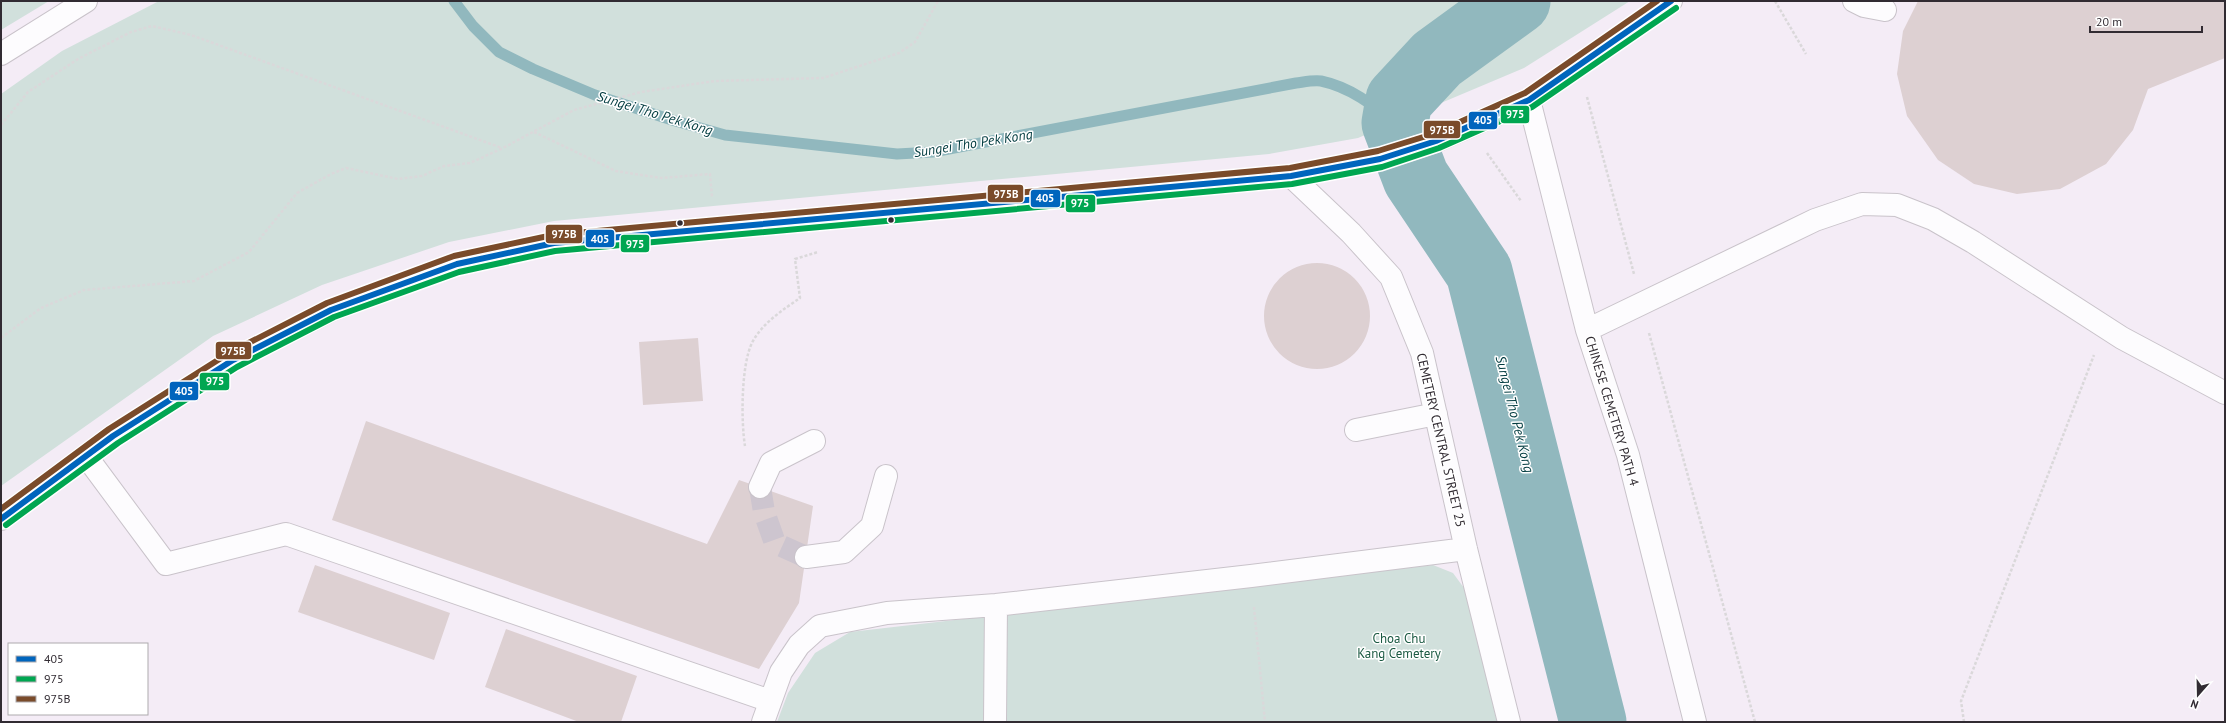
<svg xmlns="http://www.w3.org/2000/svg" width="2226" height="723" font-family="'PT Sans',sans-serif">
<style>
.green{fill:#d1e0dc}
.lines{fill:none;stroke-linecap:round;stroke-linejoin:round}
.stream{stroke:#91b8be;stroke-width:11}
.river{stroke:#91b8be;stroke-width:67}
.building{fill:#ddd0d2}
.minor-tunnel{stroke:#cdc5cf;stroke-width:22;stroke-dasharray:22 11;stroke-linecap:butt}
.minor-casing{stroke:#c9c3ca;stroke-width:24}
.path{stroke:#dad8da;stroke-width:2.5;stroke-dasharray:3 2;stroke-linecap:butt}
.minor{stroke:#fdfcfe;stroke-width:22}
.bus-1-casing{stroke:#fff;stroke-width:9}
.bus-2-casing{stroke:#fff;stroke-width:9}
.bus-3-casing{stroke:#fff;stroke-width:9}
.bus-1{stroke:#0065bd;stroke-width:6}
.bus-2{stroke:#00a651;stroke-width:6}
.bus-3{stroke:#7a4b2a;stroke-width:6}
.bus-dot{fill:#312b32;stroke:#fff;stroke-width:1.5}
.labels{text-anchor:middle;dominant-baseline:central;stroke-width:3;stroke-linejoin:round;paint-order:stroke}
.street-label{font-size:13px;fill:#312b32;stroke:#fff}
.park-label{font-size:13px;fill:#1c5a43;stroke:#fff}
.water-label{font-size:14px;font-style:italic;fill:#003b3f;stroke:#fff}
.line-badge{stroke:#fff;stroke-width:1.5}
.badge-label{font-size:11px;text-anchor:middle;font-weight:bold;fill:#fff}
</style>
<rect width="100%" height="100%" fill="#f4ecf6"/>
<path class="green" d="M 1,1 L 49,1 L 1,30 Z
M 159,1 L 1630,1 L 1524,68 L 1358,138 L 1269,154 L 554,221 L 449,242 L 322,285 L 213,336 L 1,486 L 1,94 L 62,51 Z
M 1433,565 L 1453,573 L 1464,588 L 1499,722 L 777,722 L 788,693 L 815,653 L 850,632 Z"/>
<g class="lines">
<path class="stream" d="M 454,1 L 473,26 L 499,52 L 533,69 L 595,95 L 672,120 L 725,135 L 897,154 L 933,152 L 1296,83 C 1304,82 1313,80 1321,81 C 1350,87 1373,105 1395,123"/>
<path class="river" d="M 1517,1 L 1437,59 L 1399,100 L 1395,123 L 1416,178 L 1479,272 L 1593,722"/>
</g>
<path class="building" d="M 1918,1 L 2225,1 L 2225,58 L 2148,89 L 2133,130 L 2106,164 L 2060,189 L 2017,194 L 1974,184 L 1938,160 L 1907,116 L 1897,74 L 1903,31 Z
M1264 316a53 53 0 1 1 106 0a53 53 0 1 1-106 0Z
M 698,338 L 703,401 L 643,405 L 639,342 Z
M 366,421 L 707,544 L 739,480 L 813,506 L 799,603 L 759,669 L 332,520 Z
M 315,565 L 450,613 L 434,660 L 298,612 Z
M 506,629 L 637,676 L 621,722 L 579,722 L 485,687 Z"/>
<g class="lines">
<path class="minor-tunnel" d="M 760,487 L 764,512 L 775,543 L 806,557"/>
<g class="minor-casing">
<path id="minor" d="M 1854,1 L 1864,6 L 1885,10
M 1,54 L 86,1
M 1529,100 L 1587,330 L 1628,455 L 1695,722
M 1291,176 L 1351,233 L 1391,277 L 1422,353 L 1466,549 L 1509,722
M 1587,330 L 1815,220 L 1862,204 L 1897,205 L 1933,219 L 1973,242 L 2122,338 L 2225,393
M 1356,430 L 1436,414
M 86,456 L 166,564 L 286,534 L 770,701
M 760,487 L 771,463 L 814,441
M 1,519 L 113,436 L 233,360 L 331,310 L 457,264 L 554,243 L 1291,176 L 1380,159 L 1436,141 L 1529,100 L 1671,1
M 806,557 L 844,552 L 872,526 L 886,476
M 763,722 L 781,672 L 799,645 L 820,626 L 887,613 L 996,605 L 1251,576 L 1466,549
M 995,722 L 996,605"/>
</g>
<path class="path" d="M 1775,1 L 1806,54
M 1587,97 L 1634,274
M 1,125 L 28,92 L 78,59 L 131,32 L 152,26 L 191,35 L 502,148
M 534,132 L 616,171 L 661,178 L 710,174 L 712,197
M 1487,153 L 1521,201
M 1649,333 L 1755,722
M 1,338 L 41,308 L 84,290 L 194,281 L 249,252 L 297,193 L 331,174 L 346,168 L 398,179 L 422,176 L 444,166 L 470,163 L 503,148 L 574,110 L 641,92 L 715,81 L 823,78 L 899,53 L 915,42 L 938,1
M 745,446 C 741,422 741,365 752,343 C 761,324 784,309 800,298 L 795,259 L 818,252
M 1254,607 L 1265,722
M 1964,722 L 1961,701 L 2094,355"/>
<use href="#minor" class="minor"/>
<g class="bus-1-casing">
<path id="bus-1" d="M 1,519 L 113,436 L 233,360 L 331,310 L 457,264 L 554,243 L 1291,176 L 1380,159 L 1436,141 L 1529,100 L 1671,1"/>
</g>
<g class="bus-2-casing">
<path id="bus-2" d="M 6,525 L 118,443 L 237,367 L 334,317 L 459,272 L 555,251 L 1292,184 L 1382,167 L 1439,148 L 1532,107 L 1676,8"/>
</g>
<g class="bus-3-casing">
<path id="bus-3" d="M 1,509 L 109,429 L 229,353 L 327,303 L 454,256 L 553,235 L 1290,168 L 1378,151 L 1433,134 L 1525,93 L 1657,1"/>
</g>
<use href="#bus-1" class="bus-1"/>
<use href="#bus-2" class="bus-2"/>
<use href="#bus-3" class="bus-3"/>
</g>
<g class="bus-dot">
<circle cx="891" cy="220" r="3.5"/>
<circle cx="680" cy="223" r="3.5"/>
</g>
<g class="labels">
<g class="street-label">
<text transform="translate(1612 411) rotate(73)">CHINESE CEMETERY PATH 4</text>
<text transform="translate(1441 440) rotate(77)">CEMETERY CENTRAL STREET 25</text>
</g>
<g class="park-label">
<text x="1399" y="638">Choa Chu<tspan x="1399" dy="15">Kang Cemetery</tspan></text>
</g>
<g class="water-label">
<text transform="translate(655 113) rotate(17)">Sungei Tho Pek Kong</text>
<text transform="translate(973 143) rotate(-9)">Sungei Tho Pek Kong</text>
<text transform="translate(1515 414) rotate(76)">Sungei Tho Pek Kong</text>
</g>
</g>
<g class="line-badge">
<rect x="1500" y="105" width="30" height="19" rx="4" fill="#00a651"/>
<rect x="1468" y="111" width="30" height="19" rx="4" fill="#0065bd"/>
<rect x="1423" y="120" width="38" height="19" rx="4" fill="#7a4b2a"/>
<rect x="987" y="184" width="37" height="19" rx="4" fill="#7a4b2a"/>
<rect x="1030" y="189" width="31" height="19" rx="4" fill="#0065bd"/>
<rect x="1065" y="194" width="31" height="19" rx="4" fill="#00a651"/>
<rect x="545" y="224" width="38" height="20" rx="4" fill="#7a4b2a"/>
<rect x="585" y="229" width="30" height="19" rx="4" fill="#0065bd"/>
<rect x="620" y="234" width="30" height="19" rx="4" fill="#00a651"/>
<rect x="215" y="341" width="37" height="19" rx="4" fill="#7a4b2a"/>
<rect x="199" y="372" width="31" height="19" rx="4" fill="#00a651"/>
<rect x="169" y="381" width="30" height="20" rx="4" fill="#0065bd"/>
</g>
<g class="badge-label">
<text x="1515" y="118">975</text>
<text x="1483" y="124">405</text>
<text x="1442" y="134">975B</text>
<text x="1006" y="198">975B</text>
<text x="1045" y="202">405</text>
<text x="1080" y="207">975</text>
<text x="564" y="238">975B</text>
<text x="600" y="243">405</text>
<text x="635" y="248">975</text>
<text x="233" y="355">975B</text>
<text x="215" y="385">975</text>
<text x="184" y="395">405</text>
</g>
<rect width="2226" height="723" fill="none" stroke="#312b32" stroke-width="4"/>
<rect x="8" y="643" width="140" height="72" fill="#ffffff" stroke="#adaaad"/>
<rect x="16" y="656" width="20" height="6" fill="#0065bd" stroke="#adaaad"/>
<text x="44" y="663" font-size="12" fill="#312b32">405</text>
<rect x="16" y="676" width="20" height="6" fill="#00a651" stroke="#adaaad"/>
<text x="44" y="683" font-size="12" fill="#312b32">975</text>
<rect x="16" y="696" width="20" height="6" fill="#7a4b2a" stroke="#adaaad"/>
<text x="44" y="703" font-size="12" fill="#312b32">975B</text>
<g transform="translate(2198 695) rotate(200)" stroke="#ffffff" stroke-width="3" paint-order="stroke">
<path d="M0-3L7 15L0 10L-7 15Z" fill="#312b32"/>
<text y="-6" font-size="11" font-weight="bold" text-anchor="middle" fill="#312b32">N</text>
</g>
<path d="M2090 26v6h112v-6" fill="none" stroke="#312b32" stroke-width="2"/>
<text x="2096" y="26" font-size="12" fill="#312b32" stroke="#ffffff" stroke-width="3" paint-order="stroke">20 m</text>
</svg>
